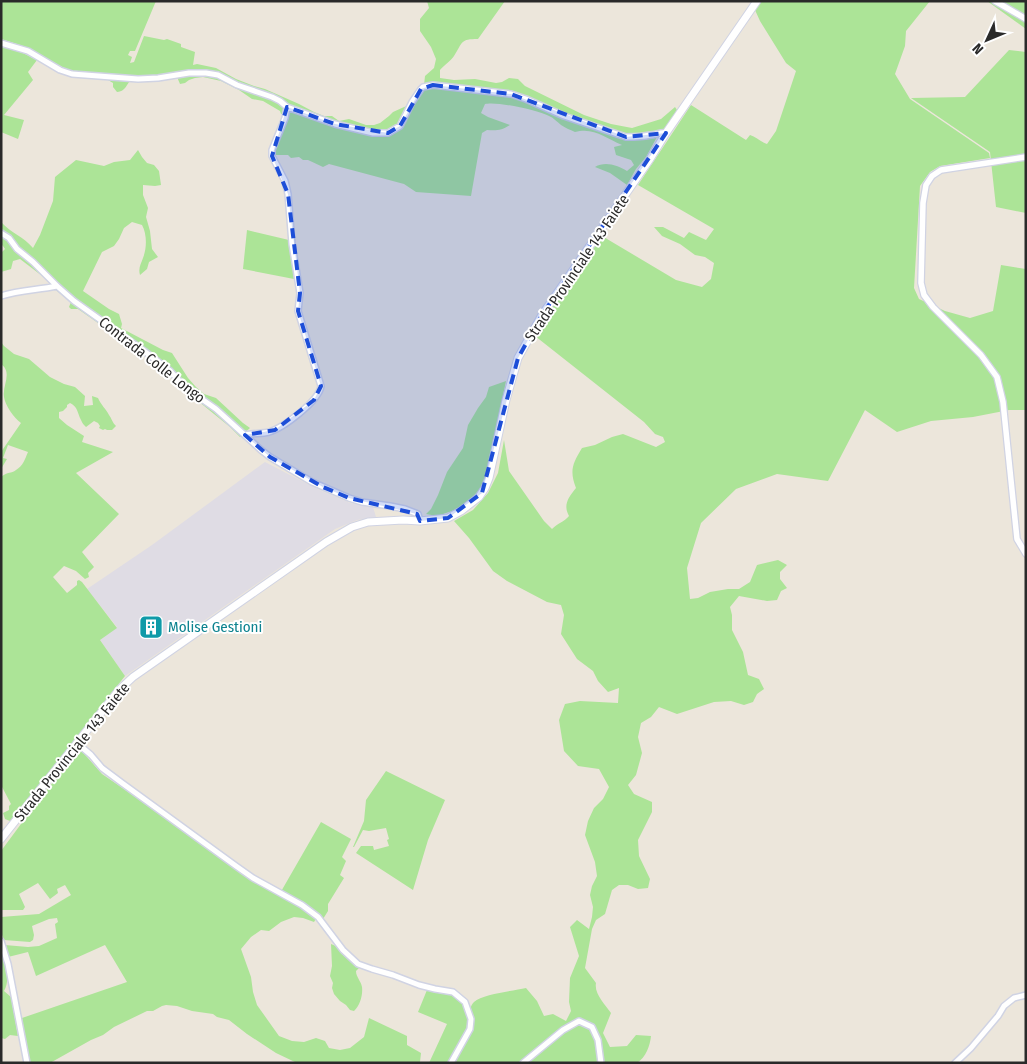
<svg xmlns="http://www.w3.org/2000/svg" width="1027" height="1064" font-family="'Fira Sans Condensed',sans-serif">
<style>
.industrial{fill:#dfdce4}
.green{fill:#ace497}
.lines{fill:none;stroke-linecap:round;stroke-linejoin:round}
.minor-casing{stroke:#d0d3e3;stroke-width:8}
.tertiary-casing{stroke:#d0d3e3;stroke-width:8}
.secondary-casing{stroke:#d0d3e3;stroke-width:9}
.minor{stroke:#fff;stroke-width:5}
.tertiary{stroke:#fff;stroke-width:5.5}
.secondary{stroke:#fff;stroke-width:7}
.marked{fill:#1d4ed8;fill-opacity:0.2;stroke:#1d4ed8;stroke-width:4;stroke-dasharray:10 6;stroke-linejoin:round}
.labels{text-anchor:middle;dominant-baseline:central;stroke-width:4;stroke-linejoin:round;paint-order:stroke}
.street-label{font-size:15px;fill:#2a2a2a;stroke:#fff}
.culture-label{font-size:15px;fill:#0d838f;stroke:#fff;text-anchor:start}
</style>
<rect width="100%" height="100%" fill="#ece6db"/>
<path class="industrial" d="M 265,462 L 317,489 L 350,503 L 373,507 L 376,517 L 357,520 L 335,529 L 125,676 L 100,640 L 117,627 L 87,589 L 152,545 Z"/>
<path class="green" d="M 1,1 L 156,1 L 135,51 L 130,51 L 128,55 L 132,57 L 130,63 L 134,62 L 144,36 L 164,40 L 167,39 L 181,44 L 181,47 L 195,52 L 193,65 L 197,64 L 216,68 L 236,79 L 254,86 L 265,89 L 299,104 L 314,112 L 324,116 L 332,116 L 339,121 L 349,119 L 366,125 L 374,125 L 380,123 L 389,116 L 393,112 L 413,103 L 424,85 L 425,76 L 434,68 L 436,59 L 431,47 L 420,31 L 420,19 L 429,8 L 427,1 L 505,1 L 478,39 C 460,39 463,42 454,56 C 451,61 444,65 440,70 L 440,78 L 454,80 L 475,79 L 496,83 L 502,82 L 509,78 L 518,79 L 525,86 L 584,115 L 611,124 L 632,128 L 661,119 L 675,107 L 677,110 L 660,137 L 657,137 L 646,157 L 636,169 L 627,185 L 610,173 L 595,167 C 605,161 617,165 627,171 L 634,165 L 631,160 L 616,155 L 614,147 L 622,145 C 605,138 594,127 575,132 C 571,130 565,128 561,125 C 557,122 554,118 549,116 C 537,110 496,101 485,104 L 481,113 L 488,117 L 510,125 C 502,130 497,131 487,130 L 482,133 L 471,196 L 416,192 L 404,184 L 329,164 L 323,167 L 308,160 L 303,160 L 299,157 L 291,158 L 288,155 L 275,155 C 271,144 282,133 286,123 C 287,120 287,117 288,114 L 281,114 L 280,111 L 263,101 L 252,99 L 239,90 L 221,81 L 203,77 L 195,78 L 189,80 L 185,83 L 180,84 L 177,77 L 164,80 L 159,76 C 152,76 141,75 135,78 C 125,82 128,91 117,92 L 113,87 L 113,83 L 108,80 L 103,73 L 72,72 L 20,45 L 1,39 Z
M 761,1 L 930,1 L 906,31 L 905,46 L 895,74 L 910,99 L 989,153 L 990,158 L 940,166 L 930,172 L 920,186 L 914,288 L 919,299 L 945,311 L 970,318 L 993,311 L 1001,265 L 1026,269 L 1026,410 L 1009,410 L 973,417 L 931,421 L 897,432 L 865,410 L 828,481 L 777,474 L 736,489 L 701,523 L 687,568 L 690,599 L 698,598 L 710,592 L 728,589 L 739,589 L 750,582 L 757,565 L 778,560 L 787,565 L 780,572 L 780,579 L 787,588 L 781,591 L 777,600 L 767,601 L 739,596 L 730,607 L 732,615 L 732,630 L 743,652 L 748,675 L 759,679 L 764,689 L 757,694 L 753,702 L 744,705 L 731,701 L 714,702 L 677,714 L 659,707 L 651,717 L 641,723 L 638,737 L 642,753 L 636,775 L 628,785 L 634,794 L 652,802 L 652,812 L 638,840 L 639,856 L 650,879 L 648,888 L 638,889 L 628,885 L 619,885 L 612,890 L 605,914 L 596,920 L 592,929 L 585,968 L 596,983 C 594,994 605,1004 611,1013 L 603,1033 L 610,1047 L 627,1046 L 636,1035 L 651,1036 C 650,1046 646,1057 637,1063 L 455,1063 L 473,1027 L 473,1019 L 470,1009 C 471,1006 472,1004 474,1002 C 483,994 513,991 526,988 L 537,1001 L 544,1016 L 553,1014 L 566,1021 L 571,1011 L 569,1002 L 570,978 L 579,956 L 570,927 L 577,920 L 589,929 L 592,917 L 593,907 L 590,895 L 592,886 L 597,876 L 595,862 L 585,835 L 588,821 L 594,808 L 603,799 L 609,787 L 599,769 L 578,766 L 564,751 L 559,720 L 565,704 L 580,701 L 618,703 L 619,688 L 608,692 L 598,681 L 593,671 L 577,659 L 561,634 L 564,615 L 561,605 L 547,602 L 507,581 L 493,571 L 469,538 L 454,521 L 473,510 L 488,493 L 498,473 L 504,440 L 509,471 L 544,521 L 552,529 C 558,523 564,522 569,516 C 563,505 568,498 576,488 C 569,470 573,463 582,448 L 595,445 L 612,437 L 623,434 L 656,447 L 665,442 L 663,437 L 655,434 L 644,422 L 535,336 C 543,317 557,301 569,284 C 581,269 591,252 602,236 L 676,280 L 702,287 L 711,279 L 714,263 L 705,257 L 695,255 L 680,244 L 662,236 L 654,227 L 663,227 L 684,238 L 689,232 L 706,240 L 714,229 L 638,185 L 691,105 L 746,140 L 750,135 C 756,137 761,142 767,144 L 776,131 L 796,71 L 786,63 L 760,21 L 755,10 Z
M 987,1 L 1026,1 L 1026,29 Z
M 1,46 L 23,53 L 37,60 L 28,72 L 33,80 L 4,115 L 24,120 L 18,139 L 1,132 Z
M 1009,50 L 1026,52 L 1026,213 L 996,207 L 990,152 L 911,98 L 965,97 Z
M 138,150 L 142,157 L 147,163 L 154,165 L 159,171 L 161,185 L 155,186 L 143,185 L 143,195 L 148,208 L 146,217 L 150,231 L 152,249 L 158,257 L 149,262 L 147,269 L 140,275 C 138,268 141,264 143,258 C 147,248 147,234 142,225 L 132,222 L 124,228 L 119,239 L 114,246 L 102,252 L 83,291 L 109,309 L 119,314 L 122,324 L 121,328 L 163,350 L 172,353 L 188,378 L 196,387 L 204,394 L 216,398 L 243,423 L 250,428 L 240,437 L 230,427 L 182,388 L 165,370 L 78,309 L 71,309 L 69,307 L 71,302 L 57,291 L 50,282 L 20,259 L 13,261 L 11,269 L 1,272 L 1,253 L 5,249 L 3,246 L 1,244 L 1,222 C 11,233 24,237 33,248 L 40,235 L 53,201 L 55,177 L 76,160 L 104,166 L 114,162 L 130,160 Z
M 247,230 L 289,240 L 294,279 L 243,269 Z
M 1,342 L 4,346 L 14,354 L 29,359 L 50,377 L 64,384 L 75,387 L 85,396 L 84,406 L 93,405 L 92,396 L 98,398 C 101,405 106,409 109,415 C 112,419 112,422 116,426 L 112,430 L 107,430 L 105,429 L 103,430 L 99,428 L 100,426 L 98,423 L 94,421 L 86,427 C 84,425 82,423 81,420 C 77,412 78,407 70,403 L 67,405 L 67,407 L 63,411 L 59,412 L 59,418 L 67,425 L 84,436 L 82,442 L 113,452 L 76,473 L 119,514 L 82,552 L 94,567 L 88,573 L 89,577 L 85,579 L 76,571 L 64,566 L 53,577 L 67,593 L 77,585 L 77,581 L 79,580 L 82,582 L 117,628 L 100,640 L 125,676 L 10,821 L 5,819 L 3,813 L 9,810 L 9,806 L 11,804 L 1,785 L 1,477 C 8,471 11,474 16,470 C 23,466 25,459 28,452 L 8,445 L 3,458 L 7,459 L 1,469 L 1,452 L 21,423 C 14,418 5,405 4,397 C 2,385 13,373 1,364 Z
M 506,381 L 487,473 L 480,489 L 467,503 L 452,511 L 437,516 L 426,514 L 431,509 L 438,495 L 447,472 L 463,448 L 468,425 L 478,408 L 486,397 L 489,387 Z
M 80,749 L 102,774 L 162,815 L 243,875 L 245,875 L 279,895 L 321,822 L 351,839 L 342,857 L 346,861 L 340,875 L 344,878 L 328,904 L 328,911 L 323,919 L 319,914 L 314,922 L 303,918 L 294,917 L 281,922 L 269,931 L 261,930 L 251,937 L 241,949 L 251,977 L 253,992 L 257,1005 L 279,1036 L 292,1041 L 304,1042 L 316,1038 L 325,1041 L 329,1048 L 340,1050 L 350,1048 L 364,1037 L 369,1018 L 407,1036 L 407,1045 L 421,1053 L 420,1062 L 421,1063 L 297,1063 L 276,1053 L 247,1034 L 229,1020 L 217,1017 L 213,1014 L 192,1011 L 177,1006 L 166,1005 L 162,1006 L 153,1011 L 147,1011 L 114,1027 L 103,1035 L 91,1040 L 50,1063 L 29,1063 L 22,1018 L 127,982 L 105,945 L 36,976 L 28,952 L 8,957 L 5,945 L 28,947 L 39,946 L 57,938 L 55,924 L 58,922 L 57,918 L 49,919 L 32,926 L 34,935 L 33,940 L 30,942 L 4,940 L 1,932 L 1,917 L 39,914 L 71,895 L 65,885 L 57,889 L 58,893 L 50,899 L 38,883 L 19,894 L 25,907 L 23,910 L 1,910 L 1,851 L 38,801 Z
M 386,771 L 445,800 L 428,840 L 413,890 L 356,853 L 361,846 L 373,846 L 374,850 L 389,846 L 387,840 L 389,839 L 386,828 L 369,831 L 363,830 L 354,847 L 353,847 L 364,821 L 366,800 Z
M 331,944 L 338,947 L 346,956 L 360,967 L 356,971 C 356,977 361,981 362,987 C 363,995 360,1005 354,1011 L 350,1010 L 346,1005 L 340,1001 L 334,994 L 332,988 L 333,983 L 330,976 L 332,966 Z
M 1,951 C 5,964 11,979 4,991 L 11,997 L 18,1036 L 10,1035 L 5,1039 L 1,1038 Z
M 427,990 C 435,991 446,992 453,995 C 459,998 463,1004 465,1010 C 473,1030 458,1046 448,1063 L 429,1063 L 447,1024 L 418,1012 Z"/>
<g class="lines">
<g class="minor-casing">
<path id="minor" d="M 1,43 L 28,51 L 60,70 L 72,74 L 138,79 L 158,78 L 189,73 L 206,73 L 218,75 L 237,85 L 272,97 L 280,101 L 287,107 L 285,118 L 272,150 L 272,156 L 285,181 L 288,194 L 292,244 L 300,293 L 298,311 L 321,386 C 319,401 283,428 269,432 C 261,434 253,433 245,435
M 287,107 L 335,124 L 373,133 L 388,133 L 400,126 L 412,102 L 421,89 L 423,87 L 433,85 L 511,94 L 526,99 L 564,116 L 626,137 C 634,137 642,137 650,135 C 656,135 660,132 666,133
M 1,233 L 9,238 L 17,249 L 33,262 L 57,286 L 74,301 L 144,351 L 170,371 L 186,388 L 216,409 L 261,450 L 270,457 L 312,482 L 349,498 L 362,502 L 390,506 L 405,509 L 418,514 L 420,521
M 1,296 C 20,290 38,290 57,286
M 77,743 L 91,755 L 102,768 L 122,783 L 236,866 L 253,878 L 302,905 L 318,917 L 343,950 L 358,964 L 372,969 L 393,975 L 419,985 L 435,989 L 453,992 L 465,1002 L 471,1019 L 470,1029 L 451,1063
M 1,941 L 8,964 L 27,1063
M 523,1063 L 563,1030 L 579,1021 L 592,1027 L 598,1040 L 601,1063
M 955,1063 L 971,1048 L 998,1016 L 1004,1006 L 1014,998 L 1026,995"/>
</g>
<g class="tertiary-casing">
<path id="tertiary" d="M 995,1 L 1026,19
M 1026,157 L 941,170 L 932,176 L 926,185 L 923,203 L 921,283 L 924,295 L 933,307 L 981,355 L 997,377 L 1003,402 L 1017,539 L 1026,554"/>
</g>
<g class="secondary-casing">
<path id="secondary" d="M 1,839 L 119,690 L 133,677 L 326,542 L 352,527 L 368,522 L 403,520 L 420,521 L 448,518 L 461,511 L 479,497 L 485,488 L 489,478 L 506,400 L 518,358 L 542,315 L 650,159 L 666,133 L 757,1"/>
</g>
<use href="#minor" class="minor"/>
<use href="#tertiary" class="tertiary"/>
<use href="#secondary" class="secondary"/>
</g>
<path class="marked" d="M 433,85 L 511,94 L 626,137 L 666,133 L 542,315 L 518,358 L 482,493 L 448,518 L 420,521 L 417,514 L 349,498 L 323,487 L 270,457 L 245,435 L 275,430 L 314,400 L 321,386 L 298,311 L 300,293 L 288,194 L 272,156 L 287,107 L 335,124 L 388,133 L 400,126 L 421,89 Z"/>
<defs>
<g id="building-square" transform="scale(1.25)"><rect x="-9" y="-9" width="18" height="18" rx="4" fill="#0f9aa8" stroke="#fff"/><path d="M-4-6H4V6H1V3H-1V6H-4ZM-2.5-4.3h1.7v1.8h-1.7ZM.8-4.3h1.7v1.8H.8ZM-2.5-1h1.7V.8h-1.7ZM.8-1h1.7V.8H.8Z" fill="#fff"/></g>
</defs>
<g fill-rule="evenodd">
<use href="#building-square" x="151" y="627"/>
</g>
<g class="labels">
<g class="street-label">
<text transform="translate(577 268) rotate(-56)">Strada Provinciale 143 Faiete</text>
<text transform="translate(152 360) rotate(38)">Contrada Colle Longo</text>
<text transform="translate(72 752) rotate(-51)">Strada Provinciale 143 Faiete</text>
</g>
<g class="culture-label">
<text x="168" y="627">Molise Gestioni</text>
</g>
</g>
<rect width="1027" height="1064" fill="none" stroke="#2a2a2a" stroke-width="5"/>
<g transform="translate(987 40) rotate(226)" stroke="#ffffff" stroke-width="4" paint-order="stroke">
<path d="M0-4L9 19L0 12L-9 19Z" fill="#2a2a2a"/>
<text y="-8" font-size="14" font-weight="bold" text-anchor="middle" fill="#2a2a2a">N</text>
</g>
</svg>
